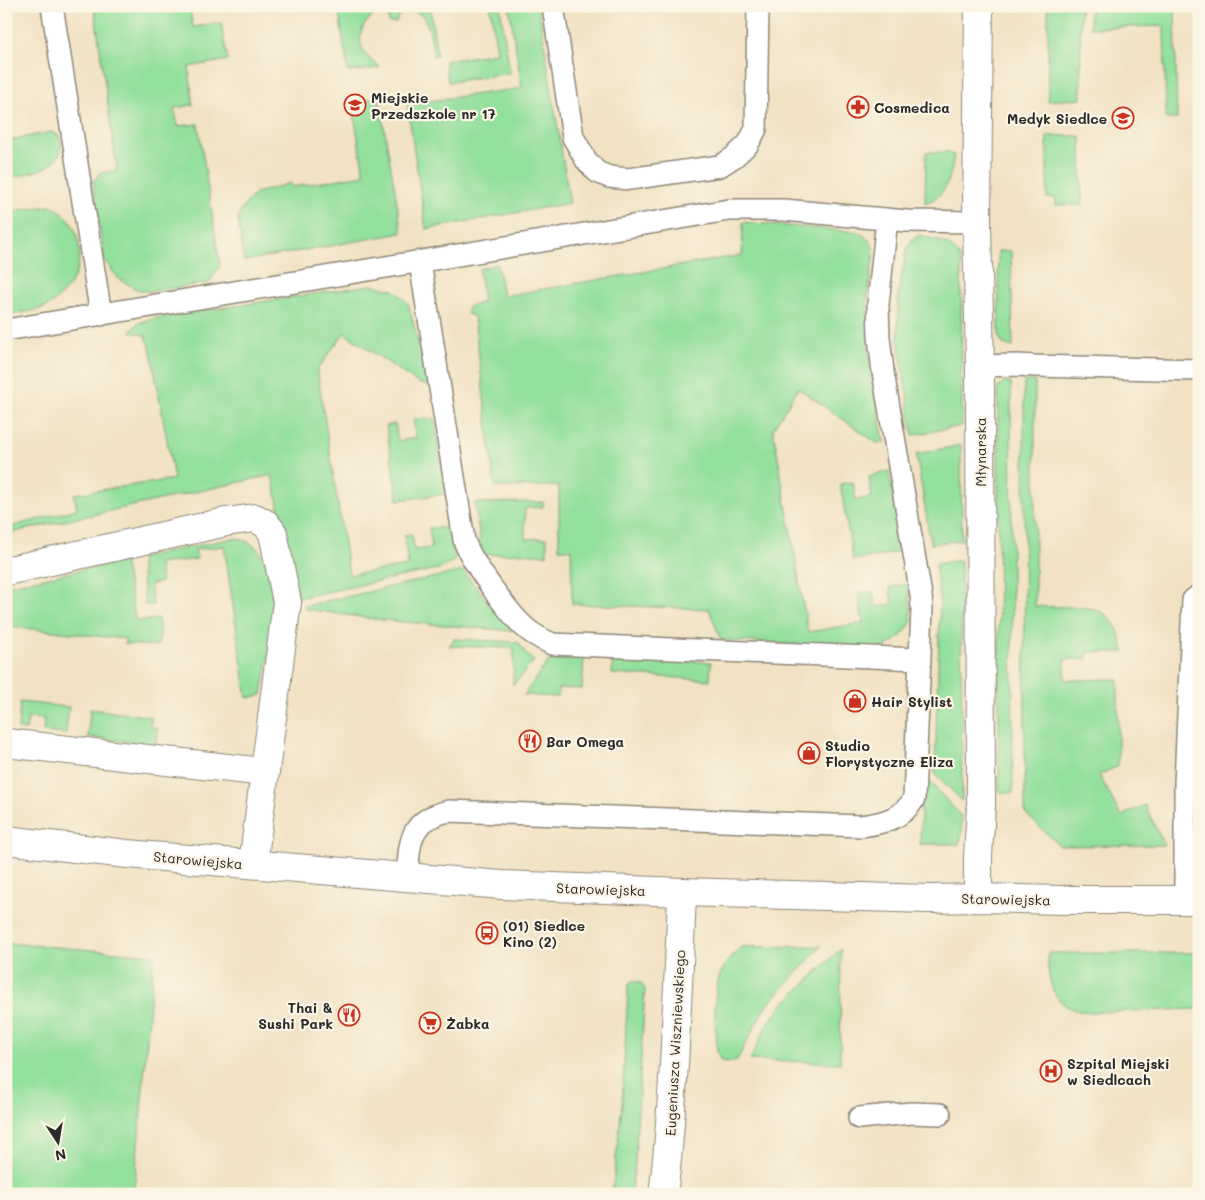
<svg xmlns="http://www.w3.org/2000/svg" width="1205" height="1200" font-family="Mali,sans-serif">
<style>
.green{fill:#93df9c;stroke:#5f8564}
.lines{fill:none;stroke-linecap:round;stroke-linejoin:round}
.lane-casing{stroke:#8e8678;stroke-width:24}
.street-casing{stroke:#8e8678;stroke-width:30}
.secondary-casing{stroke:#8e8678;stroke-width:30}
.lane{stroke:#fff;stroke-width:21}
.street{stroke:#fff;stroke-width:28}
.secondary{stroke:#fff;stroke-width:28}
.labels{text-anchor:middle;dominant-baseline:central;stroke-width:4.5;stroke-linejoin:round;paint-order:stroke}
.poi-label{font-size:14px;font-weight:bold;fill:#2b2b2b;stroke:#fcf5e5;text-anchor:start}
.street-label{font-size:14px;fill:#2b2b2b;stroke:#fcf5e5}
</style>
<rect width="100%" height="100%" fill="#fcf5e5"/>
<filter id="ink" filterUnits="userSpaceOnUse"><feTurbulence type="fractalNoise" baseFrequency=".02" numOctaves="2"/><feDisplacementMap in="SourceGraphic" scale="10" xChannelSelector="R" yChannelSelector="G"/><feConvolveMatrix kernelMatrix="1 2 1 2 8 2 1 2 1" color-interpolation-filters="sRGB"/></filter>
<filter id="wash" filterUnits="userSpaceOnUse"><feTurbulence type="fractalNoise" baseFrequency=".0096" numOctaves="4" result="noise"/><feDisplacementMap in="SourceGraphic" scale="20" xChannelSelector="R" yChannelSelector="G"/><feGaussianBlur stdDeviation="1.12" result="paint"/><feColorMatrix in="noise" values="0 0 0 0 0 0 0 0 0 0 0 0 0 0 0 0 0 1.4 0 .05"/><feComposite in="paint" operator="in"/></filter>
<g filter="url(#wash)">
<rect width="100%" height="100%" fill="#f1e2c4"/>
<path class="green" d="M 94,6 L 189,6 L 193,27 L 221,23 L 228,60 L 189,67 L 193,105 L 174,108 L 178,126 L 198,124 L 220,265 L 209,283 L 148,292 L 136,289 L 118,278 L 104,260 L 93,182 L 100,173 L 117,170 Z
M 338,6 L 375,6 L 376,12 C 373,16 368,20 365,24 C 355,40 362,56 378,65 L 379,68 L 348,72 Z
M 387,6 L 430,6 L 437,56 L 433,57 C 431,42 431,7 407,12 C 401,13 398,16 396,22 L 389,23 Z
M 490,6 L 500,6 L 510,73 L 448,82 L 445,61 L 497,53 Z
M 509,6 L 538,6 L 570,203 L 426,229 L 407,104 L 522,88 Z
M 1048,6 L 1080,6 L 1081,99 L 1048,101 Z
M 1090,6 L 1175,6 L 1177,119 L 1166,119 L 1164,26 L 1090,28 Z
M 379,97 L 402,233 L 244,261 L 238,218 L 241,211 L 248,201 L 256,193 L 291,183 L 292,187 L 364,175 L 352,102 Z
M 51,132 L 60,136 C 69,167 33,172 11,178 L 6,141 Z
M 1047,136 L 1081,136 L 1082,205 L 1056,205 L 1056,198 L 1047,198 Z
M 926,152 L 948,152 L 954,155 C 951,175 947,197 925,203 Z
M 50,206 C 76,214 84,246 77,270 C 75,279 64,293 57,299 C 45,312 23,312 6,314 L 6,212 Z
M 743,222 L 858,232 C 867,237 873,242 874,252 L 867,301 L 868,329 L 869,358 L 884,442 L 877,443 L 798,388 L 773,429 L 808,632 L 863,623 L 858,593 L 873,591 L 876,607 L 892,604 L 890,587 L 908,584 L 912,621 C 906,633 893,645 879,649 L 721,640 L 709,609 L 572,604 L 571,549 L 559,549 L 559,486 L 495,487 L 474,316 L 467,314 L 468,307 L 483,302 L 479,269 L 497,264 L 503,296 L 742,255 Z
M 919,235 C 936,240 953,242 961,260 L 962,426 L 913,435 L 898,339 L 898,293 L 907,248 L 912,240 Z
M 998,251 L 1011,251 L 1013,347 L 1003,344 L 999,337 Z
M 371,285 L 394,290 L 408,303 L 429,384 L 425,385 L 418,383 L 344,333 L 317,370 L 349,575 L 408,566 L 404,535 L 412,534 L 414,550 L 432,548 L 429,528 L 451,528 L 455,560 L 442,568 L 298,598 L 272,475 L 6,534 L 6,528 L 77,509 L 74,494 L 174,479 L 150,346 L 145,335 L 131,332 C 135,320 151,320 162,317 Z
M 1024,381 L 1035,381 L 1035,606 C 1079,610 1114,594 1124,652 L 1087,652 L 1087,659 L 1065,659 L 1065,680 L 1118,679 L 1118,766 L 1099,775 L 1121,816 L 1145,805 L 1164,845 L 1060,846 L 1025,813 Z
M 1004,382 L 1011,383 L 1013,793 L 999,792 L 998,387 Z
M 413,419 L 435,419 L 445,494 L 398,500 L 386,426 L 395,424 L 398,441 L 416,438 Z
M 961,445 L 962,540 L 931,544 L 916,454 Z
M 889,471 L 903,550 L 885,555 L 853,560 L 840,484 L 853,482 L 856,500 L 872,497 L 869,477 Z
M 543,502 L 543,507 L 525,508 L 525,539 L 547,538 L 547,555 L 519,553 L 482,555 L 475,503 Z
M 233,538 C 245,538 259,547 264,558 C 269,568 274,603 274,615 C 273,642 266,669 262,695 L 247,698 L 224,546 L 195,550 L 197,559 L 159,564 L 161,582 L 150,584 L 153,605 L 145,605 L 140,558 Z
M 961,560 L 962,801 L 935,774 L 940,601 L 935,564 Z
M 124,561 L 136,621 L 158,619 L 160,632 L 158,646 L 125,644 L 125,639 L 6,626 L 6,586 Z
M 463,571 L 513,631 L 381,620 L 305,609 L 304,606 Z
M 454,639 L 518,642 L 526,654 L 534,661 L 513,685 L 514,648 L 449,646 Z
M 565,655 L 584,657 L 582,689 L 558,688 L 558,697 L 524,695 L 549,660 L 559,661 Z
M 613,657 L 711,662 L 710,680 L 612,674 Z
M 20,702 L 69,707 L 66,734 L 43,732 L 44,719 L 28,718 L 26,730 L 18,729 Z
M 90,709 L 152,717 L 150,727 L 158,728 L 155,745 L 88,737 Z
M 922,779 L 927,779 L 961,816 L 962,833 L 959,844 L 920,844 Z
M 6,943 L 154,955 L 134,1194 L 6,1194 Z
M 821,946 L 764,1009 L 737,1060 L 730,1062 L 721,1061 L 717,1053 C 716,1012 706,976 741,947 Z
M 841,949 L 840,1063 L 750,1060 L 768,1023 L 785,1002 Z
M 1048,953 L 1199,953 L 1199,1009 L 1091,1012 C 1086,1011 1079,1012 1075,1010 C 1050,1002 1047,975 1048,953 Z
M 633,981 L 641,983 L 645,989 L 635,1162 L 631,1194 L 612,1194 L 622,1104 L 628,988 L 630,982 Z"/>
</g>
<g filter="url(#ink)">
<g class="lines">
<g class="lane-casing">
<path id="lane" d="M 52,6 L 101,315
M 553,6 L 573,137 L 586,160 L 597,172 L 609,177 L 629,179 L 720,166 L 734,157 L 748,144 L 756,129 L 758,6
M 420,262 L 464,540 C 470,560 511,617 528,630 C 535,636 544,640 552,644 L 919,659
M 6,330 L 729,210 L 784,210 L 907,221 L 977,222
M 980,366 L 1018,365 L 1034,366 L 1199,370
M 407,878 C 410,842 408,820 449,811 L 861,826 C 883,823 902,819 914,799 L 922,609 L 921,595 L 883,372 L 879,337 L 878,304 L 887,219
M 1185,900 L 1185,784 L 1193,600 L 1199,595
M 859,1118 L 911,1113 L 940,1114"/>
</g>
<g class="street-casing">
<path id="street" d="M 6,571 L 226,522 L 255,518 L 266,524 L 273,533 L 287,602 L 253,864
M 6,743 L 264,772
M 978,898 L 978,856 L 981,806 L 980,366 L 977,222 L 979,6
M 663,1194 C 669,1151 671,1108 674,1064 C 677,1007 680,950 682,892"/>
</g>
<g class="secondary-casing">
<path id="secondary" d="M 6,840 L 127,854 L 502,885 L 682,892 L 930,899 L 978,898 L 1061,900 L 1199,900"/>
</g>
<use href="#lane" class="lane"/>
<use href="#street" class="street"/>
<use href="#secondary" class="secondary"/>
</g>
</g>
<defs>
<g id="school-ring" transform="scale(1.125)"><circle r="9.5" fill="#fcf5e5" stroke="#c8321e" stroke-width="1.5"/><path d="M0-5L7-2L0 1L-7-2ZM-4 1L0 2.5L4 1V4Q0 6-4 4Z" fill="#c8321e"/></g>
<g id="pharmacy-ring" transform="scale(1.125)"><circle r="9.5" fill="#fcf5e5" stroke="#c8321e" stroke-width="1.5"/><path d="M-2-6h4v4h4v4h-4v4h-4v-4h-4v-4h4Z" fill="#c8321e"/></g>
<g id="shop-ring" transform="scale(1.125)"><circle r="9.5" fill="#fcf5e5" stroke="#c8321e" stroke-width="1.5"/><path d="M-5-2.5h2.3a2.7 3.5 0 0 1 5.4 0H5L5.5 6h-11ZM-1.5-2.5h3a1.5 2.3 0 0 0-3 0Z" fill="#c8321e"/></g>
<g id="restaurant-ring" transform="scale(1.125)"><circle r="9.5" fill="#fcf5e5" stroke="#c8321e" stroke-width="1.5"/><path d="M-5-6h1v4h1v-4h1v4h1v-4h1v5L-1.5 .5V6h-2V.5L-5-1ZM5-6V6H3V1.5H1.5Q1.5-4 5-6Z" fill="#c8321e"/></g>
<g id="bus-ring" transform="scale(1.125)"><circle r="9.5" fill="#fcf5e5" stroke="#c8321e" stroke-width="1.5"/><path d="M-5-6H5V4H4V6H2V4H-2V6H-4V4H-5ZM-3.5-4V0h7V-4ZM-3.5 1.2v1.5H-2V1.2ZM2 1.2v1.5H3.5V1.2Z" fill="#c8321e"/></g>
<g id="supermarket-ring" transform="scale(1.125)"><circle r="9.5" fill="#fcf5e5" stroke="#c8321e" stroke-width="1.5"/><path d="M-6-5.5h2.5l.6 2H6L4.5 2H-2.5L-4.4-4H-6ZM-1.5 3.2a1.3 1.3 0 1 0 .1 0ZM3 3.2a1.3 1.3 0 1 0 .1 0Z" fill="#c8321e"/></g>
<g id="hospital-ring" transform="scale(1.125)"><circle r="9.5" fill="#fcf5e5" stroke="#c8321e" stroke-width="1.5"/><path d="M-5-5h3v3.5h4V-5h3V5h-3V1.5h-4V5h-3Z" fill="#c8321e"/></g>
</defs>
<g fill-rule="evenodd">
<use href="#school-ring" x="355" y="105"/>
<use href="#pharmacy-ring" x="858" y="107"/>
<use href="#school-ring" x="1123" y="118"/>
<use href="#shop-ring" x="855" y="701"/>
<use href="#restaurant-ring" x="530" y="741"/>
<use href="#shop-ring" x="809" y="753"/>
<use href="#bus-ring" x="487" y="933"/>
<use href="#restaurant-ring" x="349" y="1015"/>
<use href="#supermarket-ring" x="430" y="1023"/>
<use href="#hospital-ring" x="1051" y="1071"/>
</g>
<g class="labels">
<g class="poi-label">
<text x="371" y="97">Miejskie<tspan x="371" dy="16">Przedszkole nr 17</tspan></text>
<text x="874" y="107">Cosmedica</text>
<text x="1107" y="118" text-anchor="end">Medyk Siedlce</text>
<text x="871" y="701">Hair Stylist</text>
<text x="546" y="741">Bar Omega</text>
<text x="825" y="745">Studio<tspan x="825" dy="16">Florystyczne Eliza</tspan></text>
<text x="503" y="925">(01) Siedlce<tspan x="503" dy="16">Kino (2)</tspan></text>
<text x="333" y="1007" text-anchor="end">Thai &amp;<tspan x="333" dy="16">Sushi Park</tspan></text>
<text x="446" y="1023">Żabka</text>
<text x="1067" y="1063">Szpital Miejski<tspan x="1067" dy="16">w Siedlcach</tspan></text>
</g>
<g class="street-label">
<text transform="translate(980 452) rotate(-90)">Młynarska</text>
<text transform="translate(198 860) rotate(5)">Starowiejska</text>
<text transform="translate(601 889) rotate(2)">Starowiejska</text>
<text transform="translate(1006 899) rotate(1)">Starowiejska</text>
<text transform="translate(675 1043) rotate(-87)">Eugeniusza Wiszniewskiego</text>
</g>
</g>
<rect width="1205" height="1200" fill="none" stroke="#fcf5e5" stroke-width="25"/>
<g transform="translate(58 1142) rotate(168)" stroke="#fcf5e5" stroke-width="4" paint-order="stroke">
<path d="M0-4L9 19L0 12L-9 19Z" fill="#2b2b2b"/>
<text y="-8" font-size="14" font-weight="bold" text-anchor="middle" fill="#2b2b2b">N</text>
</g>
</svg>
